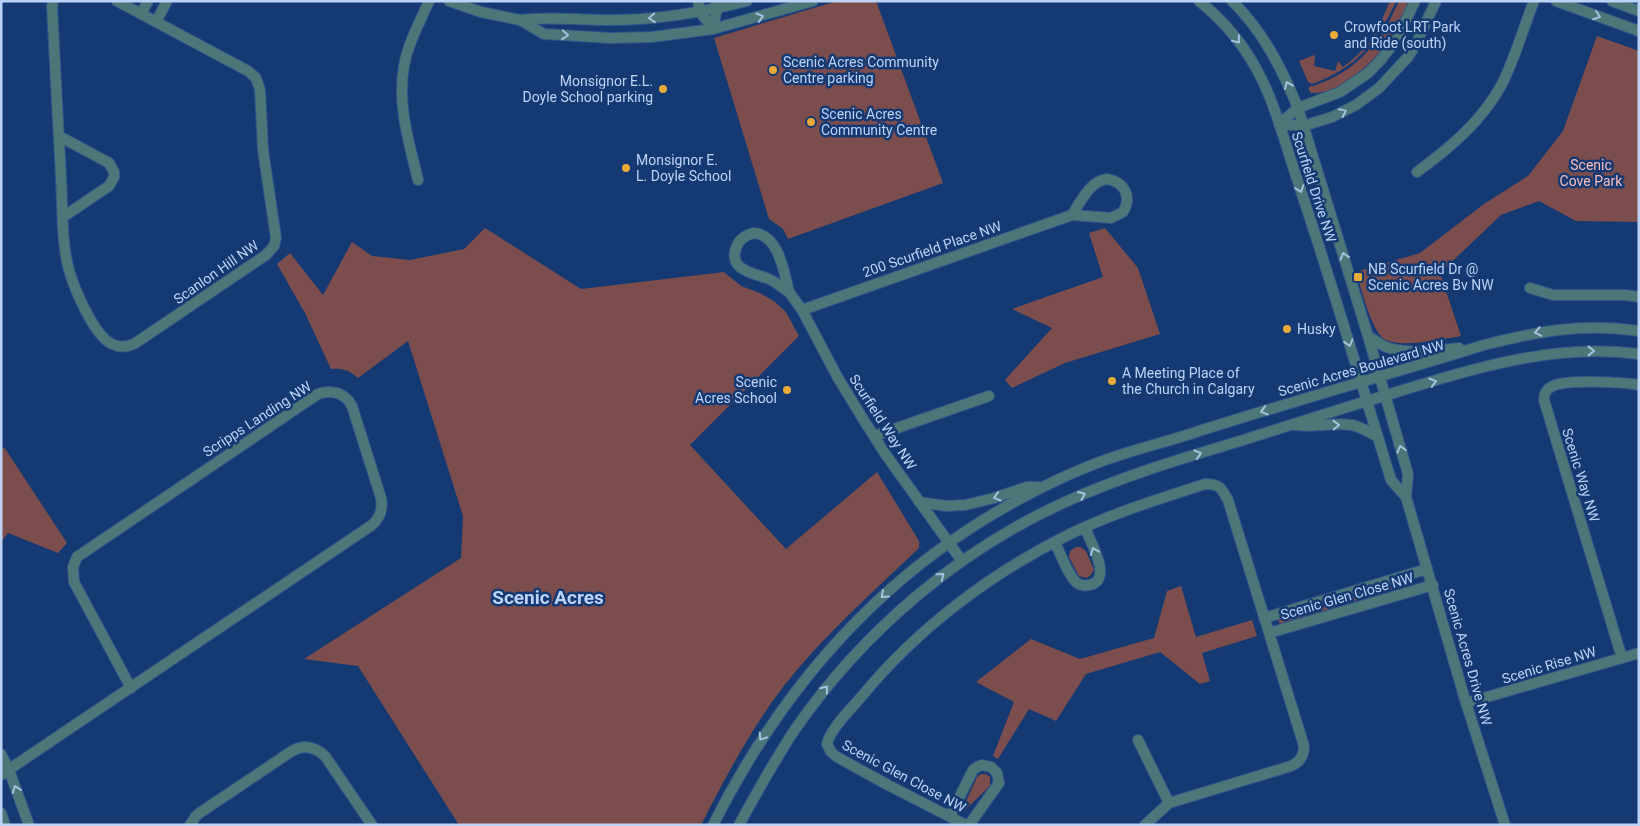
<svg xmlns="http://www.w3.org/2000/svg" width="1640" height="826" font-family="Roboto,sans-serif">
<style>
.green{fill:#7c4d4d}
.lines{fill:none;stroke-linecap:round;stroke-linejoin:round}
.minor-casing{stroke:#33558a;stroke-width:12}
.tertiary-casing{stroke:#33558a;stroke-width:12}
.minor{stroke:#4b7779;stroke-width:10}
.tertiary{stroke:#4b7779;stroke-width:10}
.oneway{stroke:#a6c1dd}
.poi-dot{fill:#e8ab37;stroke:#153972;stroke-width:2}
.labels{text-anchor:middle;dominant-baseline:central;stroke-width:5;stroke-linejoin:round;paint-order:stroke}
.poi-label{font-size:14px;fill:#bdd3f6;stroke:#153972;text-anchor:start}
.park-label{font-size:14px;fill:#f9bdbc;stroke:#153972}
.street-label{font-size:14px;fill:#bdd3f6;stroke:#153972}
.district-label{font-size:19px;font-weight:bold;fill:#bdd3f6;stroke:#153972}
</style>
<rect width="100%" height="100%" fill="#153972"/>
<path class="green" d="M 837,1 L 876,1 L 943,183 L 788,239 L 783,229 L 769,219 L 714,38 Z
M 1390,1 L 1396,1 C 1378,42 1355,69 1312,84 L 1308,82 L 1299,61 L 1314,55 L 1315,57 L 1314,66 L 1335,71 L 1338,61 L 1343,67 C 1369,48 1378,30 1390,1 Z
M 1399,1 L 1409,1 C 1403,14 1398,28 1390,40 C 1374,61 1340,95 1311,93 L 1309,90 L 1309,87 C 1328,82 1346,72 1360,59 C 1367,53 1384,30 1388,29 L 1387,26 Z
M 1597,36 L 1639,51 L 1639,222 L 1576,221 L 1539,201 L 1501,215 L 1440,273 L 1461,336 C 1443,339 1400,349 1384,339 C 1371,330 1361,287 1356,272 L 1420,253 L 1484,204 L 1528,176 L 1563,131 Z
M 485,228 L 581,289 L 724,272 L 741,286 L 760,293 L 775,302 L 786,312 L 799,336 L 690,445 L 786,549 L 877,472 L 919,541 L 919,548 C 872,593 823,636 783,687 C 751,729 725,778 701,825 L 459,825 L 358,666 L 304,659 L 461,558 L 463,516 L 408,341 L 358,378 C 349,370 342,368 331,369 L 305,313 L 277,264 L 290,253 L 323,295 L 352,242 L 372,256 L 410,260 L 464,249 Z
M 1105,228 L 1138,268 L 1160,334 L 1065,363 L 1012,388 L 1005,380 L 1052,328 L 1012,309 L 1103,277 L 1089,233 Z
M 4,447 L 67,543 L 58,553 L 8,533 L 1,542 L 1,450 Z
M 1076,547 L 1081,547 L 1086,551 L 1094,570 L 1090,576 L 1086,578 L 1079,576 L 1069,557 L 1070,551 Z
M 1399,582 L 1401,585 L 1400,587 L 1345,604 L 1343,599 Z
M 1181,586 L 1196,637 L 1252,620 L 1257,636 L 1202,653 L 1210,681 L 1200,684 L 1160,652 L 1086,674 L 1056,721 L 1029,709 L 998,759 L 993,756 L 1014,702 L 976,682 L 1031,639 L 1080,659 L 1154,638 L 1167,591 Z
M 1335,602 L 1336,607 L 1280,624 L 1278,620 Z
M 981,774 L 986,774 L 990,777 L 990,786 L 965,810 L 963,808 L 977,777 Z"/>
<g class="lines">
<g class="minor-casing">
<path id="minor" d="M 53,1 L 52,7 C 55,64 58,121 61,178 C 63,208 61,241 69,270 C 74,288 94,336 112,344 C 120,348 127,347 134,344 L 266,255 L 274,246 L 276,238 L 263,150 L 260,90 L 256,78 L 248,71 L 117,1
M 698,1 L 700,12 L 713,29
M 1556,1 L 1639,31
M 1612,1 L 1639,11
M 141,14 L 148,1
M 156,22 L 167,1
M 713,29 L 717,8 L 716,1
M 1279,124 L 1303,126 L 1332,117 L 1356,105 L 1379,88 L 1408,57 L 1415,46 L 1436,1
M 1279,124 L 1298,108 L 1340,92 L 1368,73 L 1379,62 L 1397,39 L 1415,1
M 59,136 L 109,163 L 114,172 L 114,177 L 109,186 L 63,217
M 1417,172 C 1451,147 1482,121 1502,84 C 1515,58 1523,29 1534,1
M 1107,179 C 1125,182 1132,197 1123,212 L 1111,218 L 1072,215 C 1081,201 1090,181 1107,179 Z
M 418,180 C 409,142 397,105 404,66 C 408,43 420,22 429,1
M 754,233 C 779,235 784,272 789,292 C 782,288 776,282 769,279 C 755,273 728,271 736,248 C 739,239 745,235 754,233 Z
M 1530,288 L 1553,295 L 1625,295 L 1639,297
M 789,292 L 802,310 L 838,378 L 863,419 L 886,455 L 962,561
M 802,310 L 1072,215
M 874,436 L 989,396
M 1055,543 C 1061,554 1066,571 1075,581 C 1078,585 1084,586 1089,585 C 1114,581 1090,541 1085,528
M 1264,618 L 1427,569
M 1269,633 L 1433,585
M 1622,658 L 1544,400 C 1544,394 1545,390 1551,387 C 1564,379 1622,382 1639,385
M 1466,703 L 1639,653
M 1138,740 L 1169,803
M 1,775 L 20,762 L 372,525 C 380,518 383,509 381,498 L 352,406 C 345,393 332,389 318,394 L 77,557 L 73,567 L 74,582 L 131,688
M 950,816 L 973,770 L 977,767 L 982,765 L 991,767 L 997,773 L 999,783 L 969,825
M 190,825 L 196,816 L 201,812 L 292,751 C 304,744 315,747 325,756 L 372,825
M 966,825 L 888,785 L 837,757 L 831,752 L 827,744 C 830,729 852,708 862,696 C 918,628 991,573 1070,534 C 1113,513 1159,499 1205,484 C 1220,484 1221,488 1228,500 L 1304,746 C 1304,756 1300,762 1291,766 L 1169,803 L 1145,825"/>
</g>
<g class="tertiary-casing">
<path id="tertiary" d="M 449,1 L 481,12 L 520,20 L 544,34 L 610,38 L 652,37 L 713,29 L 813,1
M 1199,1 C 1223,20 1243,44 1257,70 C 1277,107 1286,148 1300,188 C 1332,284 1361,382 1391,480 L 1406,497
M 1232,1 C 1263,31 1282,69 1298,108 L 1368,336 L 1408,474 L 1406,497 L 1466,703 L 1505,825
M 520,20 C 548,16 576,20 604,20 C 652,21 700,13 747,1
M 1368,336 C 1375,340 1381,346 1389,348 C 1411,354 1436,351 1459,348
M 1295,425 C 1314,428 1333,422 1352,425 C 1362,427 1370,433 1378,437
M 919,502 L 946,506 L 965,505 L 994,498 L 1027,487 L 1038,487
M 1,754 L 9,770 L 29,825
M 1,813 L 5,825
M 713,825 C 782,688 880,575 1016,501 C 1049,483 1085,466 1120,455 C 1144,447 1169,441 1193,433 C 1290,402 1387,375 1484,345 C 1539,331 1582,323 1639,331
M 739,825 C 757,792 775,759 796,728 C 863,632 956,552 1063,503 C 1120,477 1180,459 1240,441 C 1279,429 1318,416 1357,404 C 1449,377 1542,341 1639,354"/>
</g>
<use href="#minor" class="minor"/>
<use href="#tertiary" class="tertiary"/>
</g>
<defs><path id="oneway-chevron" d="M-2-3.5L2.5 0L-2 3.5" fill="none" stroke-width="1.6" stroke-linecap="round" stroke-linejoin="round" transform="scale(1.25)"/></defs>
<g class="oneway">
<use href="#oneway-chevron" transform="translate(1597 16) rotate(20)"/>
<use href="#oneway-chevron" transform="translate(760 17) rotate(-16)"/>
<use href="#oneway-chevron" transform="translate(652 18) rotate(175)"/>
<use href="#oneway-chevron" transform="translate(565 35) rotate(5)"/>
<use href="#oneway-chevron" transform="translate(1237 40) rotate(52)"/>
<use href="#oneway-chevron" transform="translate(1288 85) rotate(-113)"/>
<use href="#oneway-chevron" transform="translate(1343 112) rotate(-26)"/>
<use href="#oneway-chevron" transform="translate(1300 189) rotate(71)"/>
<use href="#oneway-chevron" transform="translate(1344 256) rotate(-107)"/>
<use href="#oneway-chevron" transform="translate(1538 332) rotate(169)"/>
<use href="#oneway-chevron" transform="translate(1349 343) rotate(73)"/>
<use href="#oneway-chevron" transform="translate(1591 351)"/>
<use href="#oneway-chevron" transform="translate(1433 382) rotate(-16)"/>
<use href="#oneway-chevron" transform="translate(1264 411) rotate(163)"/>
<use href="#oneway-chevron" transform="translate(1336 425) rotate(-2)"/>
<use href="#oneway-chevron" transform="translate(1401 449) rotate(-106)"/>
<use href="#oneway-chevron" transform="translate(1198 454) rotate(-17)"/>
<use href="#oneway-chevron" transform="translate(1082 495) rotate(-23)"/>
<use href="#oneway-chevron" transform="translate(997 497) rotate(163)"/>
<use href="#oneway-chevron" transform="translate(1094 551) rotate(-112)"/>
<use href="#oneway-chevron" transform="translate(941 576) rotate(-39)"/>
<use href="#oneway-chevron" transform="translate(884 595) rotate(138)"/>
<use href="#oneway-chevron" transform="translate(825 689) rotate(-51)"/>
<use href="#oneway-chevron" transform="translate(762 737) rotate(124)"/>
<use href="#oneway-chevron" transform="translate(16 789) rotate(-110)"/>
</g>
<g class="poi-dot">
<circle cx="1334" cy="35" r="5"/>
<circle cx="773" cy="70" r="5"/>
<circle cx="663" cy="89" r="5"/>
<circle cx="811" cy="122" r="5"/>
<circle cx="626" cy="168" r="5"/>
<rect x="1353" y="272" width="10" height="10" rx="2.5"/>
<circle cx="1287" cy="329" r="5"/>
<circle cx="1112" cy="381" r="5"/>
<circle cx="787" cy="390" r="5"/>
</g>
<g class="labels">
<g class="poi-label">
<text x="1344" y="27">Crowfoot LRT Park<tspan x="1344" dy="16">and Ride (south)</tspan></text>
<text x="783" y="62">Scenic Acres Community<tspan x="783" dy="16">Centre parking</tspan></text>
<text x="653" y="81" text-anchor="end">Monsignor E.L.<tspan x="653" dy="16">Doyle School parking</tspan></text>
<text x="821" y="114">Scenic Acres<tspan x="821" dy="16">Community Centre</tspan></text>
<text x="636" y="160">Monsignor E.<tspan x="636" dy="16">L. Doyle School</tspan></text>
<text x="1368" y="269">NB Scurfield Dr @<tspan x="1368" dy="16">Scenic Acres Bv NW</tspan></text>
<text x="1297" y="329">Husky</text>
<text x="1122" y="373">A Meeting Place of<tspan x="1122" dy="16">the Church in Calgary</tspan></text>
<text x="777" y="382" text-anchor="end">Scenic<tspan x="777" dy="16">Acres School</tspan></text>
</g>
<g class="park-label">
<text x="1591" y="165">Scenic<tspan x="1591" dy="16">Cove Park</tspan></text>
</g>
<g class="street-label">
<text transform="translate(1314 187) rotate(72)">Scurfield Drive NW</text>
<text transform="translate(932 249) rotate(-19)">200 Scurfield Place NW</text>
<text transform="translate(216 272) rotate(-35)">Scanlon Hill NW</text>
<text transform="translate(1361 368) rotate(-16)">Scenic Acres Boulevard NW</text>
<text transform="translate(257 419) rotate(-33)">Scripps Landing NW</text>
<text transform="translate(883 422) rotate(57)">Scurfield Way NW</text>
<text transform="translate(1581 475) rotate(73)">Scenic Way NW</text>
<text transform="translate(1347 596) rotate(-16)">Scenic Glen Close NW</text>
<text transform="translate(1468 657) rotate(74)">Scenic Acres Drive NW</text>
<text transform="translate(1549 665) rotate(-17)">Scenic Rise NW</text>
<text transform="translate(904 776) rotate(28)">Scenic Glen Close NW</text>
</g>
<g class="district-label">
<text x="548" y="597">Scenic Acres</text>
</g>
</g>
<rect width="1640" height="826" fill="none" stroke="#bdd3f6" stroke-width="5"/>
</svg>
